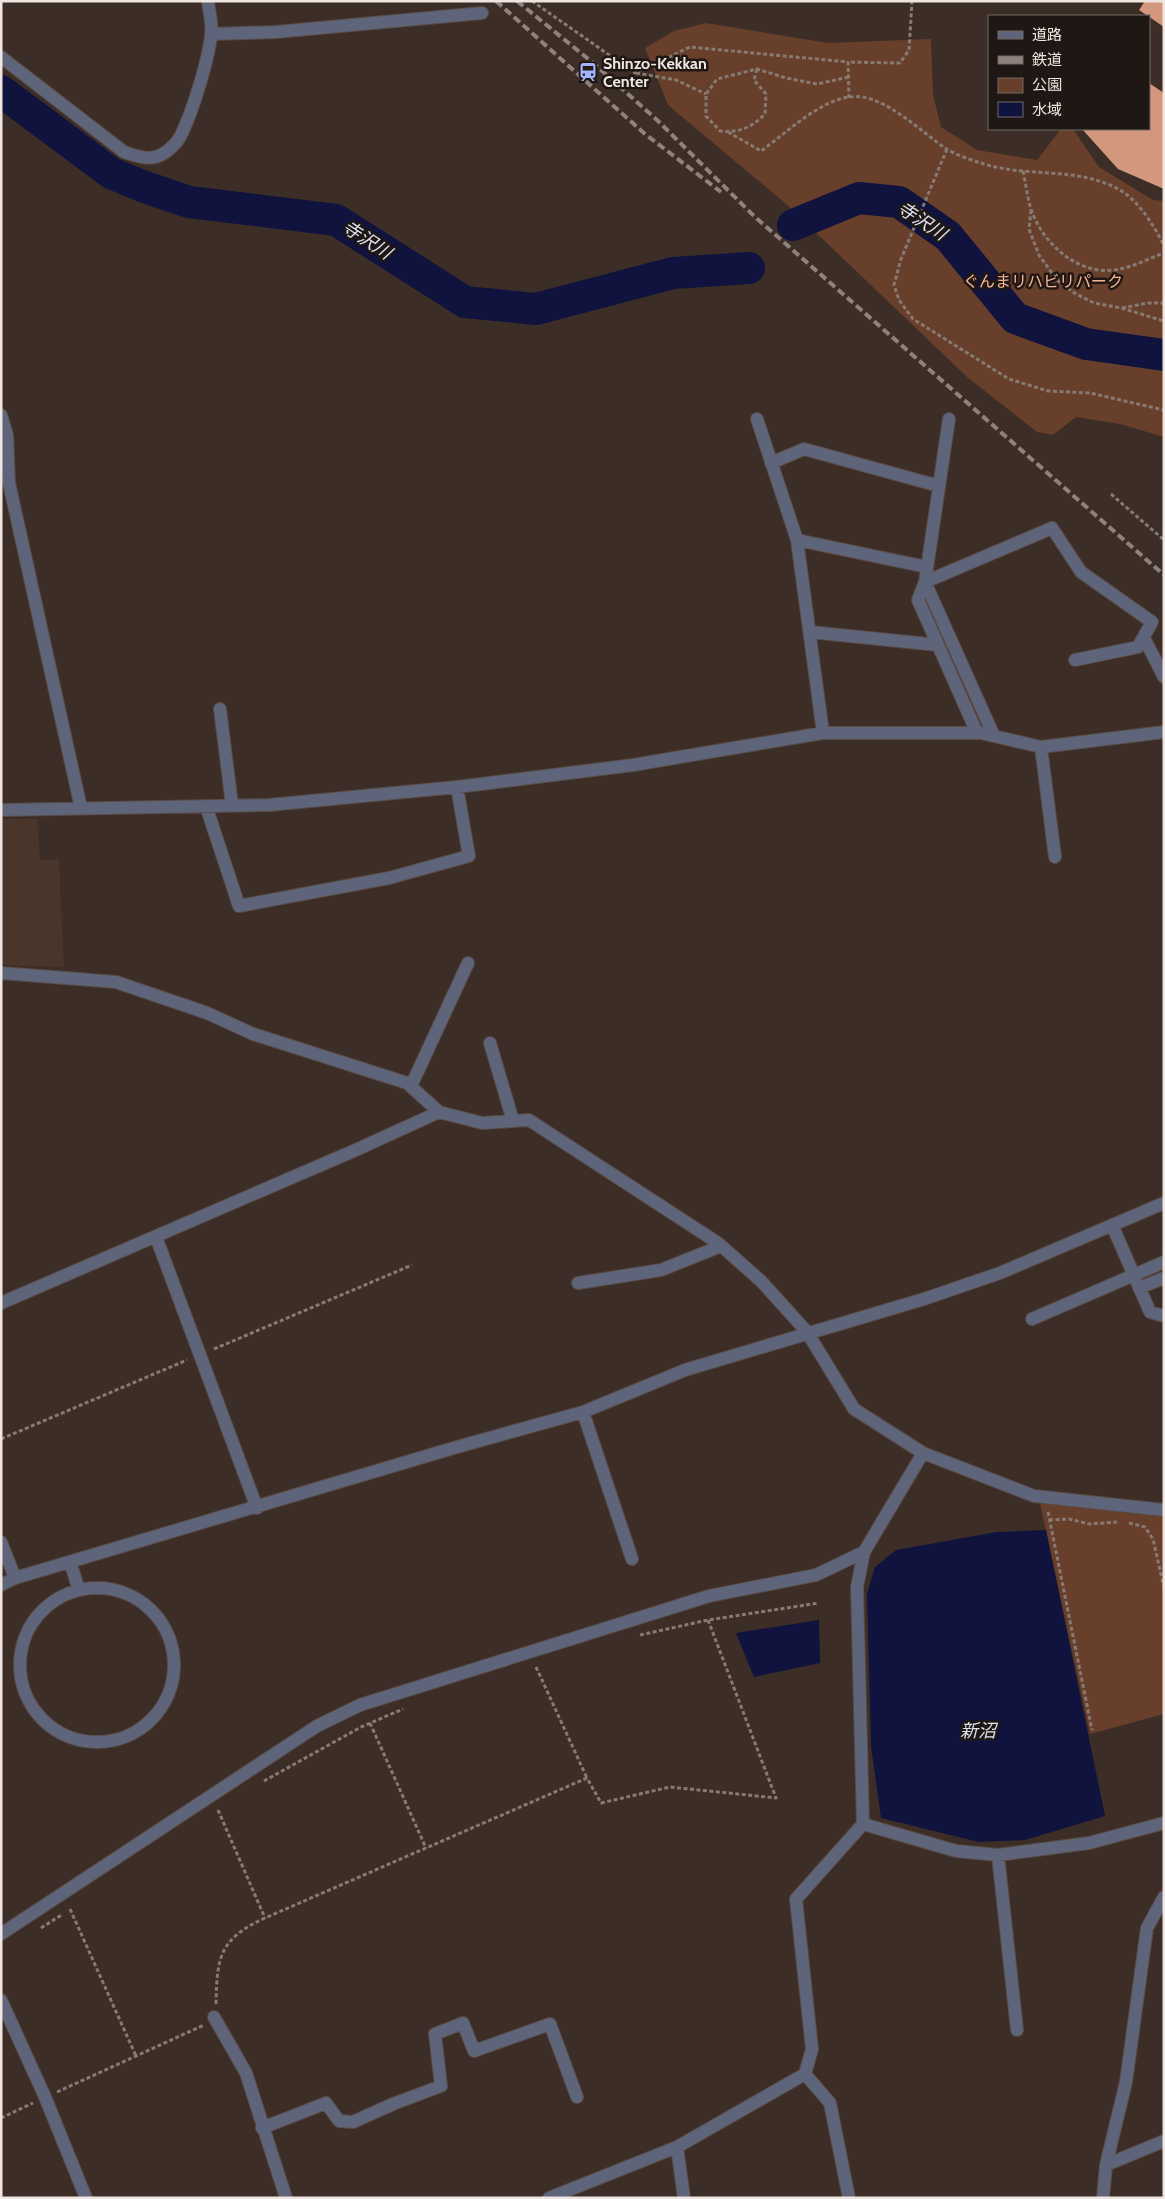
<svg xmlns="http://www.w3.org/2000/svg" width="1165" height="2199" font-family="Cabin,'Noto Sans JP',sans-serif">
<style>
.built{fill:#4a352b}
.green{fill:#683f2b}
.water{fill:#0f133d}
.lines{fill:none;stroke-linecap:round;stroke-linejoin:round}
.river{stroke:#0f133d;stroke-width:32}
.building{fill:#d2977c}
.minor-casing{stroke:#594b44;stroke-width:14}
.path{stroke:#877a73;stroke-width:3;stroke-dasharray:4 2.5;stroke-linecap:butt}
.minor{stroke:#5e647a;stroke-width:12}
.rail{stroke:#8f827c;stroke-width:4;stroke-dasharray:8 4;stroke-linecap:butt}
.labels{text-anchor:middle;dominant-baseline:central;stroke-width:5;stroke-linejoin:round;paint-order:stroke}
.poi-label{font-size:16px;font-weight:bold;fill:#f0e6e1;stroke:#1e1714;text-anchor:start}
.park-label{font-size:16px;fill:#f7b495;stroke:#1e1714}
.water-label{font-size:18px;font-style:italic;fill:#dee2f2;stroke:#1e1714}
</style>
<rect width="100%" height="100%" fill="#3c2d26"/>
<path class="built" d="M 1,819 L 37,819 L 40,860 L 59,859 L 64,967 L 1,965 Z"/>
<path class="green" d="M 706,23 L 828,43 L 931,39 L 933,95 L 941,127 L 977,150 L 1037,160 L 1061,129 L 1073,129 L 1099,167 L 1153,200 L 1164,201 L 1164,437 L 1120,424 L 1076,417 L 1053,435 L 1037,432 L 967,377 L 785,203 L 668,105 L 645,48 L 674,31 Z
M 1040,1503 L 1164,1515 L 1164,1714 L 1090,1734 Z"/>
<path class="water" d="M 1046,1530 L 1105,1816 L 1025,1840 L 979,1842 L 881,1818 L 871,1746 L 867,1594 L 875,1567 L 896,1550 L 997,1532 Z
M 819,1620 L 820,1663 L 754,1677 L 736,1633 Z"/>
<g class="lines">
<path class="river" d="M 1,91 L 111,173 L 142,186 L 189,202 L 336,220 L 465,302 L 536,309 L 673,273 L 749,268
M 793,225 L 859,198 L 899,202 L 948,236 L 1015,318 L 1086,344 L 1164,355"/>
</g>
<path class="building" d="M 1145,1 L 1164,1 L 1164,27 L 1139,10 Z
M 1149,83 L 1164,93 L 1164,189 L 1118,169 L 1082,129 L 1149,129 Z"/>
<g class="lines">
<g class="minor-casing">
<path id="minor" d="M 212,34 L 276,32 L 482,13
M 1,57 L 124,152 C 136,156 149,161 161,155 C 169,151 179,141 182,133 C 193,110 208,61 211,36 C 213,25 209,12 208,1
M 1,415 L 7,435 L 9,483 L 81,808
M 757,419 L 797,540 L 823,733
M 949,419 L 925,582 L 918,600 L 977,733
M 771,463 L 804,449 L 939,486
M 797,540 L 927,567
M 925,582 L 1052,528 L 1081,572 L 1152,622 L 1138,647 L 1075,660
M 925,582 L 994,736
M 810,632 L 938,645
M 1144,638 L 1164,677
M 220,709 L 232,805
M 1041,747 L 1055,857
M 206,806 L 239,906 L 389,878 L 469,856 L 457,787
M 1,810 L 269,805 L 457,787 L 633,765 L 823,733 L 981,733 L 1041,747 L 1164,732
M 1,973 L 116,982 L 207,1013 L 253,1034 L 407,1083 L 439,1112 L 482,1123 L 529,1120 L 718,1243 L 761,1281 L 807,1332 L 854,1409 L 923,1453 L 1034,1496 L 1164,1510
M 490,1043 L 513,1121
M 411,1086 L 468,963
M 1112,1225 L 1150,1312 L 1164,1316
M 156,1237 L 257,1508
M 578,1283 L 661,1270 L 721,1246
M 1139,1288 L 1164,1278
M 1,1303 L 358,1149 L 439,1112
M 1032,1319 L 1164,1262
M 583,1412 L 632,1559
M 1,1542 L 15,1578
M 70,1562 L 79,1590
M 1,1585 L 15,1578 L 457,1447 L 583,1412 L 685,1370 L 924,1299 L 1000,1273 L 1164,1203
M20 1665a77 77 0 1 1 154 0a77 77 0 1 1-154 0Z
M 863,1824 L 956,1851 L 998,1855 L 1089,1843 L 1164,1823
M 998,1855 L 1017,2030
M 1,1934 L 317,1726 L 360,1705 L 709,1596 L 816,1575 L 864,1552
M 1,2000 L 45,2097 L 86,2198
M 214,2017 L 246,2073 L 286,2198
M 805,2074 L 830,2103 L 849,2198
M 262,2128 L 326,2103 L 339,2121 L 353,2122 L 393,2104 L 441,2086 L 435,2034 L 463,2023 L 474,2051 L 550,2024 L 577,2097
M 677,2147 L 684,2198
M 1106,2165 L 1126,2082 L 1147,1928 L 1164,1897
M 549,2198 L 677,2147 L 805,2074 L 812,2049 L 796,1899 L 863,1824 L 857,1587 L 864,1552 L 923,1453
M 1103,2198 L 1106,2165 L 1164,2141"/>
</g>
<path class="path" d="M 532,1 L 635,73 L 690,47 L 848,62
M 757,69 L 754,80 L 766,94 L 765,114 C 751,128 739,133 720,131 L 706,116 L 706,94 L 717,79 L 757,69 L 786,78 L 817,84 L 849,77
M 636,73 L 676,80 L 706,94
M 849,98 L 848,62 L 900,63 L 909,50 L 912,1
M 728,132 L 761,151 C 788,132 827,92 862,97 C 890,101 922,132 945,148 C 956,155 971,160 984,164 C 1029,178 1077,166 1120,190 C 1139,201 1155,227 1164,246
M 947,149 L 901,259 L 894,285 L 899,300 L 913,319 L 1009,379 L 1048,391 L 1090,393 L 1164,410
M 1023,171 C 1026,184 1027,197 1031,209 C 1043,245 1081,278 1120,269 C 1135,266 1150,258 1164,253
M 1031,210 L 1029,229 L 1039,255 L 1057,280 L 1076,294 L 1094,303 L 1121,308 L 1164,321
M 1122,308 L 1148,303 L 1164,303
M 1111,494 L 1164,540
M 214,1349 L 412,1265
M 1,1439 L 187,1360
M 1048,1512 L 1092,1730
M 1049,1520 L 1069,1519 L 1089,1524 L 1117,1522
M 1129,1523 L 1145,1527 L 1153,1539 L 1164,1588
M 640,1635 L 708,1620 L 819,1603
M 536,1667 L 587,1778
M 370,1723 L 426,1848
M 264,1781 L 361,1727 L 403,1709
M 218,1810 L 265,1918
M 70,1909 L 136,2056
M 41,1928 L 63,1914
M 216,2004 C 217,1957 219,1939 265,1918 L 587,1778 L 601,1803 L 670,1787 L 776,1798 L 708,1620
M 57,2092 L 204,2025
M 1,2118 L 33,2103"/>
<use href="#minor" class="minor"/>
<path class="rail" d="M 496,1 L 645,134 L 721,192
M 517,1 L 592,62 L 657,120 L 755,217 L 1164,575"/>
</g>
<defs>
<g id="station-bare" transform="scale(1.5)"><path d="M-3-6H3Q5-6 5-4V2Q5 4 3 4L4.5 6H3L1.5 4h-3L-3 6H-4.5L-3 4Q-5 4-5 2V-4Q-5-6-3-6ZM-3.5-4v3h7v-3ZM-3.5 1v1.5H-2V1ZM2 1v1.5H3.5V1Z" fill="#a1b3fd" stroke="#1e1714" stroke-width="2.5" paint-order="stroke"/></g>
</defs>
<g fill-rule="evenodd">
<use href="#station-bare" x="588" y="72"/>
</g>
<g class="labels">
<g class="poi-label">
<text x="603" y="63">Shinzo-Kekkan<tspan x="603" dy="18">Center</tspan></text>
</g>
<g class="park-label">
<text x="1043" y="281">ぐんまリハビリパーク</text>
</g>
<g class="water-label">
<text transform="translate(922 221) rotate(33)">寺沢川</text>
<text transform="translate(367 240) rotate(33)">寺沢川</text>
<text x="978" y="1731">新沼</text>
</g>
</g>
<rect width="1165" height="2199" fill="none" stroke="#f0e6e1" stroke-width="5"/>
<rect x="988" y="15" width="162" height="115" fill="#1e1714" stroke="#726a66"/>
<rect x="998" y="31" width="25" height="8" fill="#5e647a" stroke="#726a66"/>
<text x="1032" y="40" font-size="15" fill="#f0e6e1">道路</text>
<rect x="998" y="56" width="25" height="8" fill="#8f827c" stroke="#726a66"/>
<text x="1032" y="65" font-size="15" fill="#f0e6e1">鉄道</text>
<rect x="998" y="78" width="25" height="15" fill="#683f2b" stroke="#726a66"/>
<text x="1032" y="90" font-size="15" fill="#f0e6e1">公園</text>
<rect x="998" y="102" width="25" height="15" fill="#0f133d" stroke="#726a66"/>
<text x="1032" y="115" font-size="15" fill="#f0e6e1">水域</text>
</svg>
